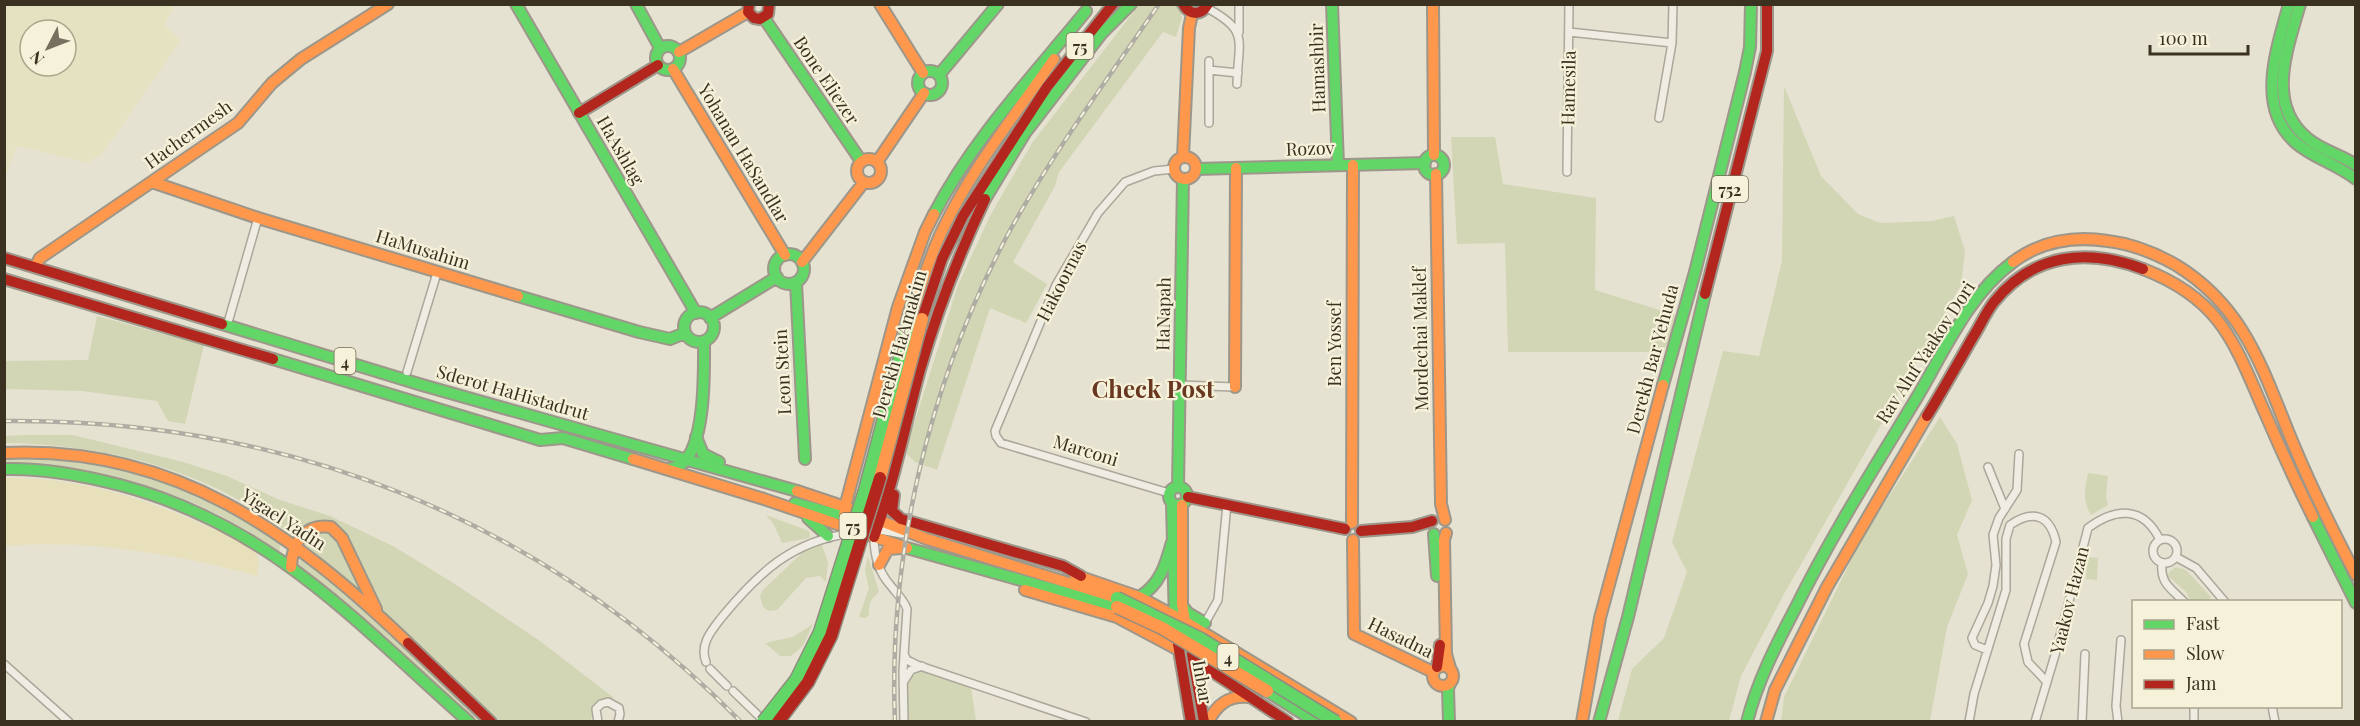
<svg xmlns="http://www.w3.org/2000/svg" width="2360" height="726" font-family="'Playfair Display',serif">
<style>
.farmland{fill:#e5e2c2;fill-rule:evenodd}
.green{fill:#d2d6b4}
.sand{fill:#e8e0ba}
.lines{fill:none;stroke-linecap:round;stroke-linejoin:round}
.street-casing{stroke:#aca79a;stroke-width:10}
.fast-casing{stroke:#9c978a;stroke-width:14}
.slow-casing{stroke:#9c978a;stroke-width:14}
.jam-casing{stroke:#9c978a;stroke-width:14}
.street{stroke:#eeece3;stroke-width:7}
.fast{stroke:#63d668;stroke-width:10}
.slow{stroke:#ff974d;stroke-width:10}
.jam{stroke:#b3261e;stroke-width:10}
.rail-casing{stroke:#aeaca3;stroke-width:4.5}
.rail{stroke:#f6f1d9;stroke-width:2;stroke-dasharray:7;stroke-linecap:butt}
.fast-bridge-casing{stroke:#918c80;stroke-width:15;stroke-linecap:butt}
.slow-bridge-casing{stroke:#918c80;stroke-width:15;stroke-linecap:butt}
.jam-bridge-casing{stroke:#918c80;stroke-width:15;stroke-linecap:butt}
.fast-bridge{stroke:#63d668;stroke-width:12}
.slow-bridge{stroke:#ff974d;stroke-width:12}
.jam-bridge{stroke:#b3261e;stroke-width:12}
.labels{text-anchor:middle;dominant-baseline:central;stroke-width:4.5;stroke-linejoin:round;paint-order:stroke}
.shield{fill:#f6f1d9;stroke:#736b58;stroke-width:1.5}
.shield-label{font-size:16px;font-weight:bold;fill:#3b3121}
.street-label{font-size:18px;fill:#3b3121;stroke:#f6f1d9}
.district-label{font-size:24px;font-weight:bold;fill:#683821;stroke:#f6f1d9}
</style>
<rect width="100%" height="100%" fill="#e6e2d1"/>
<path class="farmland" d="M 5,4 L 175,5 L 164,25 L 181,40 L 103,153 L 88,163 L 17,146 L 5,178 ZM 30,30 L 66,30 L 66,66 L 30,66 Z"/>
<path class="green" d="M 1139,5 L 1179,5 L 1182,18 L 1176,37 L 1163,32 L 1059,172 L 1055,186 L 1013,262 L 1047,284 L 1026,323 L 990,308 L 937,470 L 915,462 L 905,452 L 958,285 L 990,216 L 1032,143 Z
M 1784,86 L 1821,176 L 1858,214 L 1880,223 L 1932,221 L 1954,216 L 1965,251 L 1961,285 L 1784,594 L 1741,676 L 1729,721 L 1618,721 L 1632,669 L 1664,638 L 1687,572 L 1672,542 L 1723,351 L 1759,356 L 1782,261 Z
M 1451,137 L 1495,137 L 1503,184 L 1596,198 L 1595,290 L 1679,316 L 1670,345 L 1655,352 L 1508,352 L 1505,243 L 1457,244 Z
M 97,316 L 204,345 L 185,424 L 168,421 L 157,401 L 82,391 L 5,389 L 5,361 L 88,360 Z
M 1940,417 L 1957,444 L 1972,500 L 1957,535 L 1968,574 L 1947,627 L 1930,721 L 1781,721 L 1784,697 L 1861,540 Z
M 22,435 L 73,435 L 183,462 L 227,476 L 280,500 L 330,516 L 395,547 L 458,586 L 540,641 L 614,698 C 599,701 594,707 591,721 L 500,721 L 382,612 L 333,524 L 296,538 C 272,521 248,504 222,491 C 155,458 79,444 5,443 L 5,436 Z
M 5,457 C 86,457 166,476 239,514 C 253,521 267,532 281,541 L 279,553 C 221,507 146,481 73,469 C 51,466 27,466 5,464 Z
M 2088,473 L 2108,476 L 2106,496 L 2108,505 L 2091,515 C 2082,500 2085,488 2088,473 Z
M 766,515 L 809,531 L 810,536 L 809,538 L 782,543 L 773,523 Z
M 315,530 L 335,533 L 364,598 L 301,543 Z
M 822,545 L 828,563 L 826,582 L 820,576 L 806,578 L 777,610 L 769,611 L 763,607 L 760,596 L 763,590 L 805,550 Z
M 868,556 L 879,592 C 871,599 868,604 869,615 L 866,618 L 859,617 L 869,588 L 865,570 Z
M 2087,557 L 2098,558 L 2097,580 L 2086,579 Z
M 302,558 L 335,583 L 485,721 L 474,721 L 297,566 Z
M 2176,567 L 2186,570 L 2211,597 L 2209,599 L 2211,601 L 2190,601 L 2186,592 L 2168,576 L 2169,572 Z
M 813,624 L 803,646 L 791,656 L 780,656 L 765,643 L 793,637 Z
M 920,671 L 971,687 L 976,721 L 909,721 L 906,688 L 910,678 Z"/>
<path class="sand" d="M 4,478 C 79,477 147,499 213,529 C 225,533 242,537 251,545 C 260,553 259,566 257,576 C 179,554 86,539 5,546 Z"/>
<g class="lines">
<g class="street-casing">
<path id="street" d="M 1207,8 C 1250,31 1238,40 1237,84
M 1239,32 L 1239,4
M 1569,32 L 1672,43 L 1673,4
M 1209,61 L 1209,123
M 1209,70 L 1238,73
M 1659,118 L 1672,43
M 1567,172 L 1569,4
M 229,319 L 258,218
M 407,372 L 437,273
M 1180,385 L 1235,387
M 1988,467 L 2005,509
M 1169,493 L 1001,443 L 996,436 L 995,431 L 1056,285 L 1098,213 L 1125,182 L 1154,171 L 1174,169
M 874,529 L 902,534
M 874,537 C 874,555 879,573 891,586 C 897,594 904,600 907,609 L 903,671 L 904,722
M2153 551a12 12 0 1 1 24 0a12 12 0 1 1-24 0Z
M 2176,557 L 2196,568 L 2225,602
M 2162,563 C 2160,584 2171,588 2184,602
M 1205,623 L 1218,600 L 1227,504
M 1987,650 L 1975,645 L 1972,638 L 1988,603 L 1993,586 L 1996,565 L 1993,535 L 1999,518 L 2017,490 L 2019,454
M 904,654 L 907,660 L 917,665 L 1086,722
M 706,662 C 699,644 712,630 722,617 C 759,572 792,541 852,533
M 4,664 L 69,722
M 710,669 L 727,686
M 904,681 L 911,670 L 922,666
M 733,691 L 765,722
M 2194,706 L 2194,722
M 2272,706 L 2275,722
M 598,722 L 596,709 L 601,704 L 608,702 L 619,708 L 620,714 L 618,722
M 1969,722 L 1974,694 L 2006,590 L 2006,539 L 2010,525 C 2033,509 2050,515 2056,542 L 2024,644 L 2028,662 L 2046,681
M 2035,722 L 2055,655 L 2088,528 C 2115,508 2143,505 2160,540
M 2082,722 L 2085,654
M 2118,722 L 2116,706 L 2121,640"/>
</g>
<g class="fast-casing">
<path id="fast" d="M 516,4 L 696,313
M 636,4 L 660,48
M 1332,4 L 1338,165
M 2289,4 C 2277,49 2255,107 2296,143 C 2314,158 2338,165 2356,179
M 2300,4 C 2288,47 2265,104 2307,138 C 2321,150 2341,155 2356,165
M 764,18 L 861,161
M656 58a12 12 0 1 1 24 0a12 12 0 1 1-24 0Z
M918 83a12 12 0 1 1 24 0a12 12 0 1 1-24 0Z
M 939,75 L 998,4
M1424 165a10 10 0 1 1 20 0a10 10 0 1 1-20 0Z
M 1196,169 L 1425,163
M 985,199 L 1025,133 L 1102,33 L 1131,4
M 934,214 C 973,139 1033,76 1086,11
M774 269a15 15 0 1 1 30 0a15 15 0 1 1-30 0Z
M 796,283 L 805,459
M 518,296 L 639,332 L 670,339 L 685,333
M684 327a15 15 0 1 1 30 0a15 15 0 1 1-30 0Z
M 710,318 L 777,277
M 222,324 L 422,385 L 797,491
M 273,359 L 540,440 L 563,438 L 633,459
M 1663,385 L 1695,272 L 1745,72 L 1750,47 L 1751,4
M 696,437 L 703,454 L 719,462
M 4,469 C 44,468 82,475 120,485 C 271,525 357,623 469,722
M 669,469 C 673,468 679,466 682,464 C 706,444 704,370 704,341
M1169 496a9 9 0 1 1 18 0a9 9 0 1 1-18 0Z
M 1178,487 L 1183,179
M 795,503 L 851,518
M 1172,503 L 1175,623
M 2313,517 L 2356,603
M 808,518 L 828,536
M 1434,534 L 1437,576
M 907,548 L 1117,607
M 1139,597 C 1160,585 1166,564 1172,542
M 1183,607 L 1188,613 L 1205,623
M 1267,691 L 1316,722
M 1449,722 L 1448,689 L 1450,683
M 1599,722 L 1628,617 L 1705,294
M 1747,722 C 1757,682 1776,645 1795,609 C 1831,536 1874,468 1916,399 C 1944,352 1968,295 2013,262"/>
</g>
<g class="slow-casing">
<path id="slow" d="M 880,4 L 923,73
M 1433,4 L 1434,155
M 679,52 L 748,12
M 673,69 L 785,255
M1174 168a11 11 0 1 1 22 0a11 11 0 1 1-22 0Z
M 1183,157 L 1189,28 L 1192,14
M857 171a12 12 0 1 1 24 0a12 12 0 1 1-24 0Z
M 877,162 L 924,93
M 1436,174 L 1441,504 L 1445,520
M 152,182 L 258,218 L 518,296
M 802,262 L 864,182
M 2013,262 C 2041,241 2075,236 2108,241 C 2132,244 2155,253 2176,265 C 2248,309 2264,375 2295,448 C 2313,491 2334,533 2356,575
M 35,267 L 40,258 L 238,123 L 272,83 L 301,59 L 388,4
M 2143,269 C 2221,299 2234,342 2265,413 C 2280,448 2296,483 2313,517
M 911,316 C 921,287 929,257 943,229 C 972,168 1016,114 1054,59
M 1235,387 L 1236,168
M 4,453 C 173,445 292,532 408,643
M 633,459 L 764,499 L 907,548
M 797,491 L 845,507 L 927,539 L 1117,598
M 1182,505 L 1182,604 L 1186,627
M 1352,523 L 1353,165
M 856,531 L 844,517 L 845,507 L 898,307 L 925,232 L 934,214
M 1446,533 L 1444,540 L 1446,654 L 1450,668
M 1353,540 L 1354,634 L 1433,672
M 879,565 L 888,549 L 901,548
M 291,567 C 292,543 305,523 331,527 L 342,538 L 376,609
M 1075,575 L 1139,597 L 1184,621 C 1178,637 1166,638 1151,634
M 1025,590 L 1117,617 L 1179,650
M 1184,621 L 1351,722
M1433 676a10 10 0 1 1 20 0a10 10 0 1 1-20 0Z
M 1208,722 C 1217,704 1229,695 1249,697
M 1582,722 L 1600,618 L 1663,385
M 1766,722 L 1775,690 L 1827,587 L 1927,416"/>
</g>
<g class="jam-casing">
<path id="jam" d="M 749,4 L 748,12 L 754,18 L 760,19 L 768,14 L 769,4
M 1183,4 C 1190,16 1201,16 1208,4
M 579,113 L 658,65
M 4,258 L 222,324
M 4,279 L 273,359
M 1705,294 L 1767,51 L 1767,4
M 922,319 L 942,259 L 963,216 L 1047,87 L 1113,4
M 1927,416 C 1943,390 1958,363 1973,337 C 1980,326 1986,312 1994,302 C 2033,253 2088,248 2143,269
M 894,495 L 892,511 L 901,519 L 1063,566 L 1081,576
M 1188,497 L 1345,529
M 1361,531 L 1412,527 L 1432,521
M 874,537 C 894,483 905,425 920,370 C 937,311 959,254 985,199
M 408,643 L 491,722
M 1178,644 L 1191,722
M 1192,654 L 1204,722
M 1193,659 L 1288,722
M 1437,667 L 1440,645"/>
</g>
<use href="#street" class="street"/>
<use href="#fast" class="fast"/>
<use href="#slow" class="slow"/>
<use href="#jam" class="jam"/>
<g class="rail-casing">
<path id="rail" d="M 4,421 C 287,418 542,519 741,722
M 895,722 C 888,555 929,383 1007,236 C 1051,155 1107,80 1159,4"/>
</g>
<use href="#rail" class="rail"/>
<g class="fast-bridge-casing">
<path id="fast-bridge" d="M 1117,598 L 1201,639 L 1336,722
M 763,722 L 796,680 L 820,632 L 865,490 L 911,316"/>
</g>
<g class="slow-bridge-casing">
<path id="slow-bridge" d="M 880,478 L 922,319
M 1117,607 L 1162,628 L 1267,691"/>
</g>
<g class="jam-bridge-casing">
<path id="jam-bridge" d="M 778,722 L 808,682 L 831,636 L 880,478"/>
</g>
<use href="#fast-bridge" class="fast-bridge"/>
<use href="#slow-bridge" class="slow-bridge"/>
<use href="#jam-bridge" class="jam-bridge"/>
</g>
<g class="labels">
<g class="shield">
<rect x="1066.5" y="33" width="27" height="26" rx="4.5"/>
<rect x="1712" y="176" width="36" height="26" rx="4.5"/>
<rect x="334.5" y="348" width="21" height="26" rx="4.5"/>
<rect x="839.5" y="513" width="27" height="26" rx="4.5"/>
<rect x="1217.5" y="644" width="21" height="26" rx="4.5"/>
</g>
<g class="shield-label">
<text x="1080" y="46">75</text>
<text x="1730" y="189">752</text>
<text x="345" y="361">4</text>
<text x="853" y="526">75</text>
<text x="1228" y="657">4</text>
</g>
<g class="street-label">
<text transform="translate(1317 68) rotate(-92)">Hamashbir</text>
<text transform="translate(827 80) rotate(56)">Bone Eliezer</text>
<text transform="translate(1568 88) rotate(-89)">Hamesila</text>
<text transform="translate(188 134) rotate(-36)">Hachermesh</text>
<text transform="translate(1310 148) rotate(-2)">Rozov</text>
<text transform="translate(621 150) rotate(60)">HaAshlag</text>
<text transform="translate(744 153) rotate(59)">Yohanan HaSandlar</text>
<text transform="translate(423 249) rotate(17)">HaMusahim</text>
<text transform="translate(1061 281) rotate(-63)">Hakoornas</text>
<text transform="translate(1163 314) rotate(-89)">HaNapah</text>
<text transform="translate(1420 339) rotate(-91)">Mordechai Maklef</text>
<text transform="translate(899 344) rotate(-74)">Derekh HaAmakim</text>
<text transform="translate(1334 344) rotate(-90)">Ben Yossef</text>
<text transform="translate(1925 352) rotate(-57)">Rav Aluf Yaakov Dori</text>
<text transform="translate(1652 359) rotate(-75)">Derekh Bar Yehuda</text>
<text transform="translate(782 372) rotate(-93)">Leon Stein</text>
<text transform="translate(513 392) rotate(16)">Sderot HaHistadrut</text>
<text transform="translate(1086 450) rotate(17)">Marconi</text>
<text transform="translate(284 519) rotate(33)">Yigael Yadin</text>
<text transform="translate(2069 600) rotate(-76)">Yaakov Hazan</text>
<text transform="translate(1401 637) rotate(26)">Hasadna</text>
<text transform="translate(1203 682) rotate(80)">Inbar</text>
</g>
<g class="district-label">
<text x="1153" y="388">Check Post</text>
</g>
</g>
<rect width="2360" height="726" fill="none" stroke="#3b3121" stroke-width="12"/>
<rect x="2132" y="600" width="210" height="108" fill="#f6f1d9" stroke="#aba48f" stroke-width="1.5"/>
<rect x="2144" y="620" width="30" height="9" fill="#63d668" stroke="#aba48f" stroke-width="1.5"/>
<text x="2186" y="630" font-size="18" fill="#3b3121">Fast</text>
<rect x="2144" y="650" width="30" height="9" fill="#ff974d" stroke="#aba48f" stroke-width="1.5"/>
<text x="2186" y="660" font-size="18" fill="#3b3121">Slow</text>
<rect x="2144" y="680" width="30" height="9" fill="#b3261e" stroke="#aba48f" stroke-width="1.5"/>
<text x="2186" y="690" font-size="18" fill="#3b3121">Jam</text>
<g transform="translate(48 48) rotate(228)"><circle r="28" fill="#f6f1d9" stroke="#aba48f" stroke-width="1.5"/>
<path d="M0-4.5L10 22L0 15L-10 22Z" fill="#776f5f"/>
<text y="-9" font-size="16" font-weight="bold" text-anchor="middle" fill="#3b3121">N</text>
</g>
<path d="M2150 45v9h98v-9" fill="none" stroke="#3b3121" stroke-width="3"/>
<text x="2159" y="45" font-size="18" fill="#3b3121" stroke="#f6f1d9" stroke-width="4.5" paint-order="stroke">100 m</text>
</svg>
